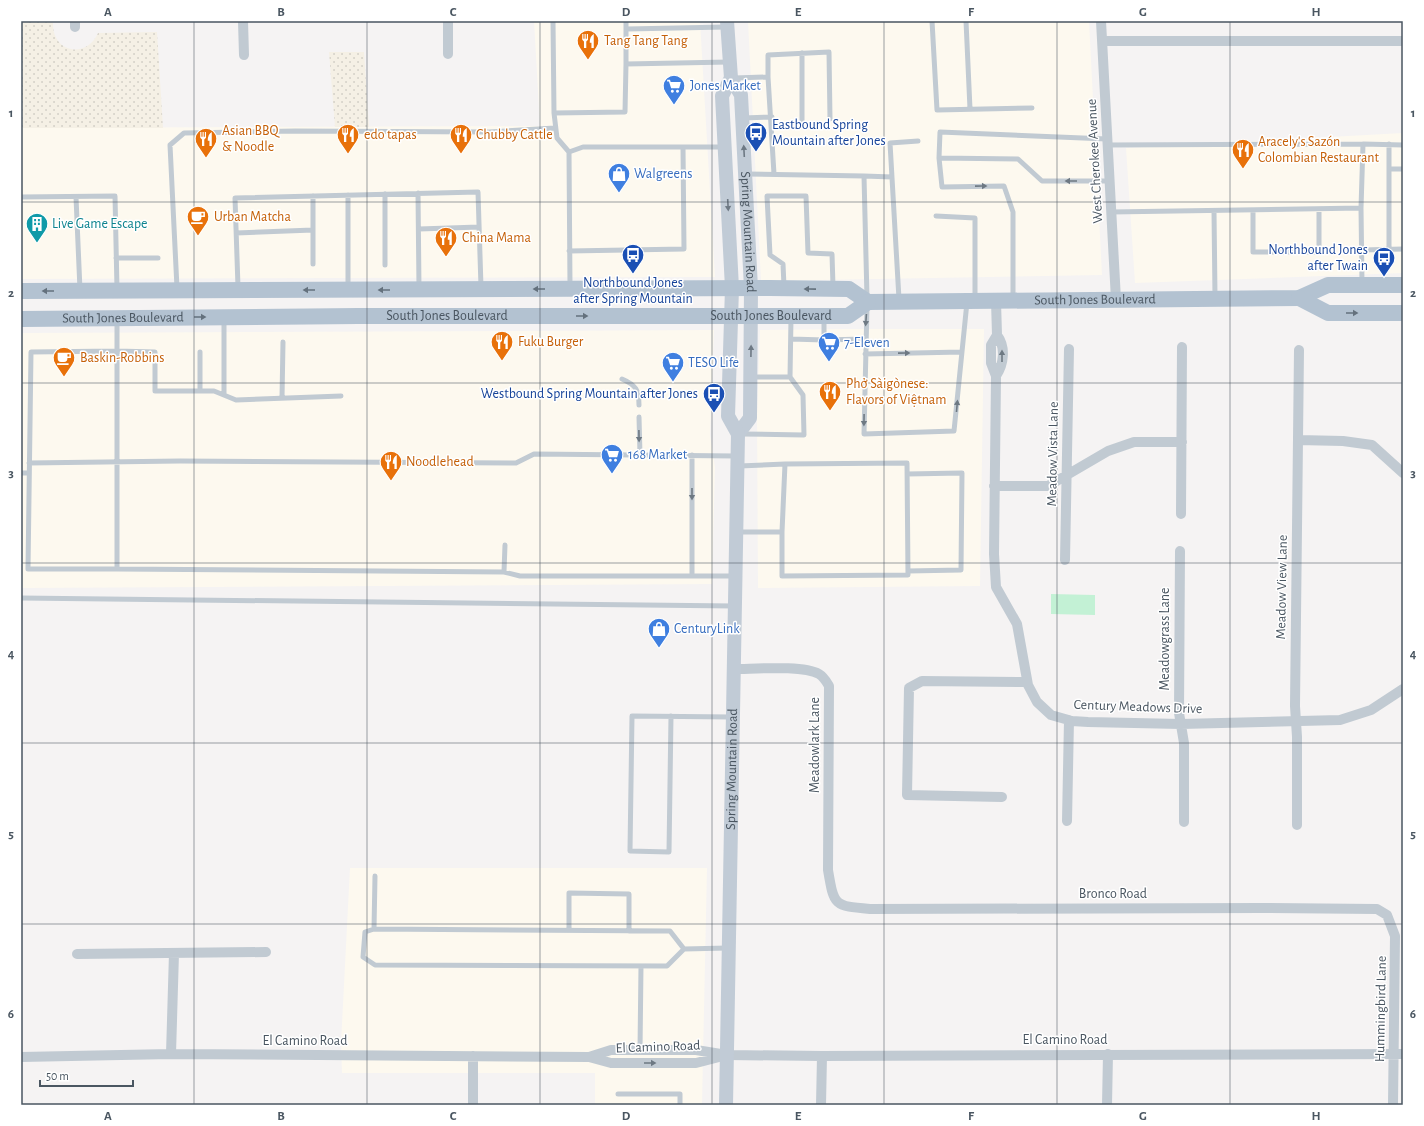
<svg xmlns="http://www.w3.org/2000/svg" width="1424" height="1126" font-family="'Alegreya Sans',sans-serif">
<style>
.commercial{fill:#fdf9ef}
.sand{fill:url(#sand-dots)}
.pitch{fill:#c3f1d5}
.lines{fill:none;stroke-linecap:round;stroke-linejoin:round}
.lane{stroke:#c1cad2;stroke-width:5}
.street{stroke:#c1cad2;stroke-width:10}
.secondary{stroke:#c1cbd6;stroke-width:14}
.primary{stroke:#b3c2d1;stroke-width:16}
.oneway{fill:#6e7984}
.oneway2{fill:#6e7983}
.oneway3{fill:#64717d}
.grid{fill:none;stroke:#4a5661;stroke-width:1;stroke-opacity:0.55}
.labels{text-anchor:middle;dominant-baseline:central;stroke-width:3;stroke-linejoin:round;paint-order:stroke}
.food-label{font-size:14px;fill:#c56008;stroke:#fff;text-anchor:start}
.shop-label{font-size:14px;fill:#366cbe;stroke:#fff;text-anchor:start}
.transit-label{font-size:14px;fill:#164399;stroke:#fff;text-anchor:end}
.street-label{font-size:14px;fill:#4a5661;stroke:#fff}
.culture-label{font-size:14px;fill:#0d838f;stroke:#fff;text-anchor:start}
.neatline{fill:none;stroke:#4a5661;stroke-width:1.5}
.grid-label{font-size:13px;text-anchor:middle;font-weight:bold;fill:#4a5661}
</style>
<defs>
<pattern id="sand-dots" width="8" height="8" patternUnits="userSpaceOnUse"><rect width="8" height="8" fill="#f5f0e5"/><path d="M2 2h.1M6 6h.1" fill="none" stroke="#d4d0c7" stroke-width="1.8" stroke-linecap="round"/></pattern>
</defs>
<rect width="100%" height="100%" fill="#f5f3f3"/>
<path class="commercial" d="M 534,21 L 700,21 L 715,277 L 21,279 L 21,128 L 540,126 Z
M 748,21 L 1089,21 L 1102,275 L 761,281 Z
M 1403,133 L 1403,273 L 1135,283 L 1126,148 Z
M 848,329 L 984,329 L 980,586 L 758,588 L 757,414 L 760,330 Z
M 714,330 L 710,435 L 715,467 L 712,584 L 21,588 L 21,333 Z
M 350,868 L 707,868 L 702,1105 L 595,1105 L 595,1073 L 342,1073 L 341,1043 Z"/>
<path class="sand" d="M 21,21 L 51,21 L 53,23 C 52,52 86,60 98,33 L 157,32 L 163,128 L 21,128 Z
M 329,52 L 364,52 L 369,127 L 335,127 Z"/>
<path class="pitch" d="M 1051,594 L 1095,595 L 1095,615 L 1051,614 Z"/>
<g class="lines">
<path class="lane" d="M 553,21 L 554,113 L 625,112 L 626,64 L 729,62
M 932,21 L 937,110 L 1032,108
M 966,21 L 970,109
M 627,29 L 726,27
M 802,53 L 802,121
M 626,64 L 626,21
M 768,77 L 774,174
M 734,78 L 768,77 L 768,55 L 829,52 L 830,119
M 554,113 L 557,138 L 569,152
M 743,118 L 772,117
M 1108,145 L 1363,144
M 939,158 L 940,132 L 1107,139
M 1389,169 L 1403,169
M 747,174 L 864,176 L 867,298
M 864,176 L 892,177
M 418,193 L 419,288
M 385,194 L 385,265
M 348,195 L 348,287
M 21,197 L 115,196 L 117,289
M 76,197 L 80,290
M 1361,208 L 1363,144 L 1403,145
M 1253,210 L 1253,252 L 1319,252 L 1319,209
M 1214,211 L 1215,296
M 1111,212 L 1361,208 L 1362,283
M 936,216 L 975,218 L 975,298
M 419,229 L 479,227
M 236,233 L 313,230 L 313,196
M 1389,249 L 1389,144
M 1362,250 L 1403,249
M 569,251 L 684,249 L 683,147
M 116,258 L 158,258
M 313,264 L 313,230
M 570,286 L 569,152 L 583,147 L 724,147
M 784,286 L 783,264 L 770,255 L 767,196 L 806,196 L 808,253 L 832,254 L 833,286
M 238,287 L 235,198 L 478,192 L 481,287
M 177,288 L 170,145 L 184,133 L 295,131 L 489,132 L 555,128
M 1013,298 L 1013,212 L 1004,186 L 942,187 L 939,158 L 1018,159 L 1042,181 L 1110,181
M 899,299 L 890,143 L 918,141
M 867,306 L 864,434 L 954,431 L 967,302
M 117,320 L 117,569 L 504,572 L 505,545
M 224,320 L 224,394
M 791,339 L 824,340 L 824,318
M 824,340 L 865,339
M 200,352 L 200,391
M 865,354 L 962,352
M 751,377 L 790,377 L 791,318
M 622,379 C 636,385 639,390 639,405
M 282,398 L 283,342
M 639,417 L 640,455
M 741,434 L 804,435 L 803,395 L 790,377
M 29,463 L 180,461 L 516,463 L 534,454 L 736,456
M 21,473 L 29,473
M 907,474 L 962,473 L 961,570 L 908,571
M 737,532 L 782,532 L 785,464 L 739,466
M 782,532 L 782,576 L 908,575 L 907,463 L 785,464
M 117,569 L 28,569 L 31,352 L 117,351 L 155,352 L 155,391 L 214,391 L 236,400 L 341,396
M 504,572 L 520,576 L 734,576
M 692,576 L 692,455
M 21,598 L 734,606
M 671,716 L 669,852 L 630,851 L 632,716 L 732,717
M 375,876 L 374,929 L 670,931 L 684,949 L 728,948
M 374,929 L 365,932 L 363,957 L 375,965 L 667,966 L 684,949
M 569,930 L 569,893 L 629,894 L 629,931
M 640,1050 L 641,966
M 618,1094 L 680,1094 L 680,1105"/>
<path class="street" d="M 75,21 L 75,27
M 243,21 L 244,55
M 448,21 L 448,54
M 1101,21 L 1116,300
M 1102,41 L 1403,41
M 996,301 L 997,335 L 991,345 L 991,363 L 996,376 L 994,554 L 996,587 L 1017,624 L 1028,685 L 1037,702 L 1051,715 L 1072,721 L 1088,722 L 1181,724 L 1340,720 L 1371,710 L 1403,689
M 996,376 C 1004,364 1006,347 997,335
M 1298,440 L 1343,441 L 1372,445 L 1403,473
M 994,486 L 1048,486 L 1108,451 L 1134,442 L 1182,442
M 1181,514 L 1182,347
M 1180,551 L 1179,713 L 1184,743 L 1184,822
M 1065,560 L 1069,349
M 734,669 C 754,669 803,665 819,674 C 824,677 826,681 829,686 L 828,870 C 834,906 834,906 870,909 L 1261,908 L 1377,909 L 1387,915 L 1395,936 L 1393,1105
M 1002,797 L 907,795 L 909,688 L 922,681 L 1027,682
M 1067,821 L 1069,720
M 1297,825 L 1297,737 L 1295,706 L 1299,350
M 77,954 L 266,952
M 171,1054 L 174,953
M 21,1057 L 171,1054 L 589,1057 L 611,1063 L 696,1063 L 723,1056
M 589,1057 L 611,1050 L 696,1050 L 727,1055 L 822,1056 L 1403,1054
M 473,1105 L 473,1056
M 821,1105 L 822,1056
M 1107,1105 L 1108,1054"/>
<g class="secondary">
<path id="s1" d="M 727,21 L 731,78 L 741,95 L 751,288 L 750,418 L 738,434"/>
<path id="s2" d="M 726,1105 L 738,434 L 728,416 L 732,288 L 722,96 L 731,78"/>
</g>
<g class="primary">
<path id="s3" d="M 21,291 L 770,288 L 849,289 L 868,302 L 1299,298 L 1328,285 L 1403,285"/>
<path d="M 1299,298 L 1328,313 L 1403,313"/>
<path id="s4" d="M 21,319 L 358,316 L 848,316 L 868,302"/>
</g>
</g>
<defs><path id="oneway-solid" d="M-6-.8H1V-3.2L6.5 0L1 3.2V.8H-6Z"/></defs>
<g class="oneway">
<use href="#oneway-solid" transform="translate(744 151) rotate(-93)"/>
<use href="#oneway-solid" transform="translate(728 205) rotate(87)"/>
<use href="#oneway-solid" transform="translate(751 351) rotate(-89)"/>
</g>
<g class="oneway2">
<use href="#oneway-solid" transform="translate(1071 181) rotate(180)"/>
<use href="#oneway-solid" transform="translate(981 186) rotate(-1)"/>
<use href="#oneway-solid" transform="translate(866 320) rotate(94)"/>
<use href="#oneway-solid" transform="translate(904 353) rotate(-1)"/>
<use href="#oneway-solid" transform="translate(1002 356) rotate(-90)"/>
<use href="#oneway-solid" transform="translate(957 406) rotate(-85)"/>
<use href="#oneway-solid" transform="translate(864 420) rotate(91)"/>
<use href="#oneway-solid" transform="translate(639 436) rotate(89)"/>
<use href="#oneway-solid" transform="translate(692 494) rotate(90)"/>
<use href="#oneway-solid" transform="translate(650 1063)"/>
</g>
<g class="oneway3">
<use href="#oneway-solid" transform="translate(539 289) rotate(180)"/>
<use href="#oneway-solid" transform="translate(810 289) rotate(-179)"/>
<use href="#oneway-solid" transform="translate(309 290) rotate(180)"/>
<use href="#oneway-solid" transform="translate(384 290) rotate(180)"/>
<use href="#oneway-solid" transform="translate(48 291) rotate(180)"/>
<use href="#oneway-solid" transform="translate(1352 313)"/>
<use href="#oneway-solid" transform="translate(582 316)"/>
<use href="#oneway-solid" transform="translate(200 317)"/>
</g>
<path class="grid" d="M 194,21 L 194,1105M 367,21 L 367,1105M 540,21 L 540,1105M 712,21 L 712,1105M 884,21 L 884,1105M 1057,21 L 1057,1105M 1230,21 L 1230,1105M 21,202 L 1403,202M 21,383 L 1403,383M 21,563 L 1403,563M 21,743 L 1403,743M 21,924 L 1403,924"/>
<defs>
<g id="restaurant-pin" transform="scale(1.15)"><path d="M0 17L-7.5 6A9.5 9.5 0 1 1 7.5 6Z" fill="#e8710a" stroke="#fff"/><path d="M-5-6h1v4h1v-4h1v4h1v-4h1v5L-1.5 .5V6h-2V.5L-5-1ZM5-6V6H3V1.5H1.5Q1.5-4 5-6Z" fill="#fff"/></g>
<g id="supermarket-pin" transform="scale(1.15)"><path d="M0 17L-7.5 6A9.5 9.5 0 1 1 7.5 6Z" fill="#3f7fe0" stroke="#fff"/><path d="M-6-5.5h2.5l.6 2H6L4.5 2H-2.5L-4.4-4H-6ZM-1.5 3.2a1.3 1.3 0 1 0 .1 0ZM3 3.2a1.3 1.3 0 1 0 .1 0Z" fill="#fff"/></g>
<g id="bus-pin" transform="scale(1.15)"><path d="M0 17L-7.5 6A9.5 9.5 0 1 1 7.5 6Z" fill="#1a4fb4" stroke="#fff"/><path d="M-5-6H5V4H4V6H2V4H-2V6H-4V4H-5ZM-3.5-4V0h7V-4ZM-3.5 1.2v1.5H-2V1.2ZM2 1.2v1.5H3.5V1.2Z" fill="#fff"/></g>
<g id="shop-pin" transform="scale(1.15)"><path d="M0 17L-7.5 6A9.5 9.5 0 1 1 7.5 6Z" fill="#3f7fe0" stroke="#fff"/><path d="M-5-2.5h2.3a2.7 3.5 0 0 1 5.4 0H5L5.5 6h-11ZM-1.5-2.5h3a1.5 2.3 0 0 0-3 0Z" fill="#fff"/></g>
<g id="cafe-pin" transform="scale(1.15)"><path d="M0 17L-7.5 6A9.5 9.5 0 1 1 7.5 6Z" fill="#e8710a" stroke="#fff"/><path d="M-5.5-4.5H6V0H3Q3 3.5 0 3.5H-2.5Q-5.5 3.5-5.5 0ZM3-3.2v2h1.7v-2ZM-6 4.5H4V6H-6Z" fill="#fff"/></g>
<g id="building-pin" transform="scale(1.15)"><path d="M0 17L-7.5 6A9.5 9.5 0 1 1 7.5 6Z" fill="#0f9aa8" stroke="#fff"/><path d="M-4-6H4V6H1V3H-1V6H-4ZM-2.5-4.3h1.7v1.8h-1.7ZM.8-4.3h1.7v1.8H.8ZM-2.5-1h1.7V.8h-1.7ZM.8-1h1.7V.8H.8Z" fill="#fff"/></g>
</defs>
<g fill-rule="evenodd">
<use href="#restaurant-pin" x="588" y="41"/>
<use href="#supermarket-pin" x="674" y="86"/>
<use href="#bus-pin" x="756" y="133"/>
<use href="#restaurant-pin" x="348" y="135"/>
<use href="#restaurant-pin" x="461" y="135"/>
<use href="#restaurant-pin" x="206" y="139"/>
<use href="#restaurant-pin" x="1243" y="150"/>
<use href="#shop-pin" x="619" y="174"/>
<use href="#cafe-pin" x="198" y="217"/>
<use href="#building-pin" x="37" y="224"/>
<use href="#restaurant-pin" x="446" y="238"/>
<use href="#bus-pin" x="633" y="255"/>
<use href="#bus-pin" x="1384" y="258"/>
<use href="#restaurant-pin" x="502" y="342"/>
<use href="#supermarket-pin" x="829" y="343"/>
<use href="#cafe-pin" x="64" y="358"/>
<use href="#supermarket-pin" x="673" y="363"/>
<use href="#restaurant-pin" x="830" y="392"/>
<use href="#bus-pin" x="714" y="394"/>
<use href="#supermarket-pin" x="612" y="455"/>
<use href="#restaurant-pin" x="391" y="462"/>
<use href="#shop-pin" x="659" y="629"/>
</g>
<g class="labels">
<g class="food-label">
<text x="604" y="41">Tang Tang Tang</text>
<text x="222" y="131">Asian BBQ<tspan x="222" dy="16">&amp; Noodle</tspan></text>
<text x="364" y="135">edo tapas</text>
<text x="476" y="135">Chubby Cattle</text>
<text x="1258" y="142">Aracely's Sazón<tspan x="1258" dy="16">Colombian Restaurant</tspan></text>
<text x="214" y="217">Urban Matcha</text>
<text x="462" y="238">China Mama</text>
<text x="518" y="342">Fuku Burger</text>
<text x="80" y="358">Baskin-Robbins</text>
<text x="846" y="384">Phở Sàigònese:<tspan x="846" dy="16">Flavors of Việtnam</tspan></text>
<text x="406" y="462">Noodlehead</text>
</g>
<g class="shop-label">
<text x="690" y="86">Jones Market</text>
<text x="634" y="174">Walgreens</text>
<text x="844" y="343">7-Eleven</text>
<text x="688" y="363">TESO Life</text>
<text x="628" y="455">168 Market</text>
<text x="674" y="629">CenturyLink</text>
</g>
<g class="transit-label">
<text x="772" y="125" text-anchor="start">Eastbound Spring<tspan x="772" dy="16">Mountain after Jones</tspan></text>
<text x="1368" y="250">Northbound Jones<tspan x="1368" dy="16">after Twain</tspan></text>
<text x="633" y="283" text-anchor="middle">Northbound Jones<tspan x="633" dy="16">after Spring Mountain</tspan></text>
<text x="698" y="394">Westbound Spring Mountain after Jones</text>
</g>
<g class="street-label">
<text transform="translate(1095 161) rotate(-93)">West Cherokee Avenue</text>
<text stroke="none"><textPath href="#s1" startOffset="214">Spring Mountain Road</textPath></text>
<text stroke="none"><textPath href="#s3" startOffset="1078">South Jones Boulevard</textPath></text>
<text stroke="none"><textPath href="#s4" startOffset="426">South Jones Boulevard</textPath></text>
<text stroke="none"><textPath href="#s4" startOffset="750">South Jones Boulevard</textPath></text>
<text stroke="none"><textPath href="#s4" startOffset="102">South Jones Boulevard</textPath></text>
<text transform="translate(1053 454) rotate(-89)">Meadow Vista Lane</text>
<text transform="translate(1282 587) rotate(-89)">Meadow View Lane</text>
<text transform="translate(1165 639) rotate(-90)">Meadowgrass Lane</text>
<text transform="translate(1138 707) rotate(2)">Century Meadows Drive</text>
<text transform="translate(815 745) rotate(-90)">Meadowlark Lane</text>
<text stroke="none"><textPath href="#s2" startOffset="336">Spring Mountain Road</textPath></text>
<text x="1113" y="894">Bronco Road</text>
<text transform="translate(1381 1009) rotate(-89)">Hummingbird Lane</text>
<text x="1065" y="1040">El Camino Road</text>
<text x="305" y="1041">El Camino Road</text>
<text transform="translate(658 1047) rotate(-2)">El Camino Road</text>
</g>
<g class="culture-label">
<text x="52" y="224">Live Game Escape</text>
</g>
</g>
<rect width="1424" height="1126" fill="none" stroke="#ffffff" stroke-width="44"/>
<path d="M40 1080v6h93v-6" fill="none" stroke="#4a5661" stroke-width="2"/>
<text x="46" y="1080" font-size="12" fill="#4a5661" stroke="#ffffff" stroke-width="3" paint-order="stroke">50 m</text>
<rect x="22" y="22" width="1380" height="1082" class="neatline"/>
<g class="grid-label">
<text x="108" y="16">A</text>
<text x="281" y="16">B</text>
<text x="453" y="16">C</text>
<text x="626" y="16">D</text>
<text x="798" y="16">E</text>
<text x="971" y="16">F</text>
<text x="1143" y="16">G</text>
<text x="1316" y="16">H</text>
<text x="11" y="117">1</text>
<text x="1413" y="117">1</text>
<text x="11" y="297">2</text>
<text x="1413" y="297">2</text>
<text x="11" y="477">3</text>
<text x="1413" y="477">3</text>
<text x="11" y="658">4</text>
<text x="1413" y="658">4</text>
<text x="11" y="838">5</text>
<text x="1413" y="838">5</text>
<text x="11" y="1018">6</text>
<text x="1413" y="1018">6</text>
<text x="108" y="1120">A</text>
<text x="281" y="1120">B</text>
<text x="453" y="1120">C</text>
<text x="626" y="1120">D</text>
<text x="798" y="1120">E</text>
<text x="971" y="1120">F</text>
<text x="1143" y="1120">G</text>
<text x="1316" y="1120">H</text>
</g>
</svg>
